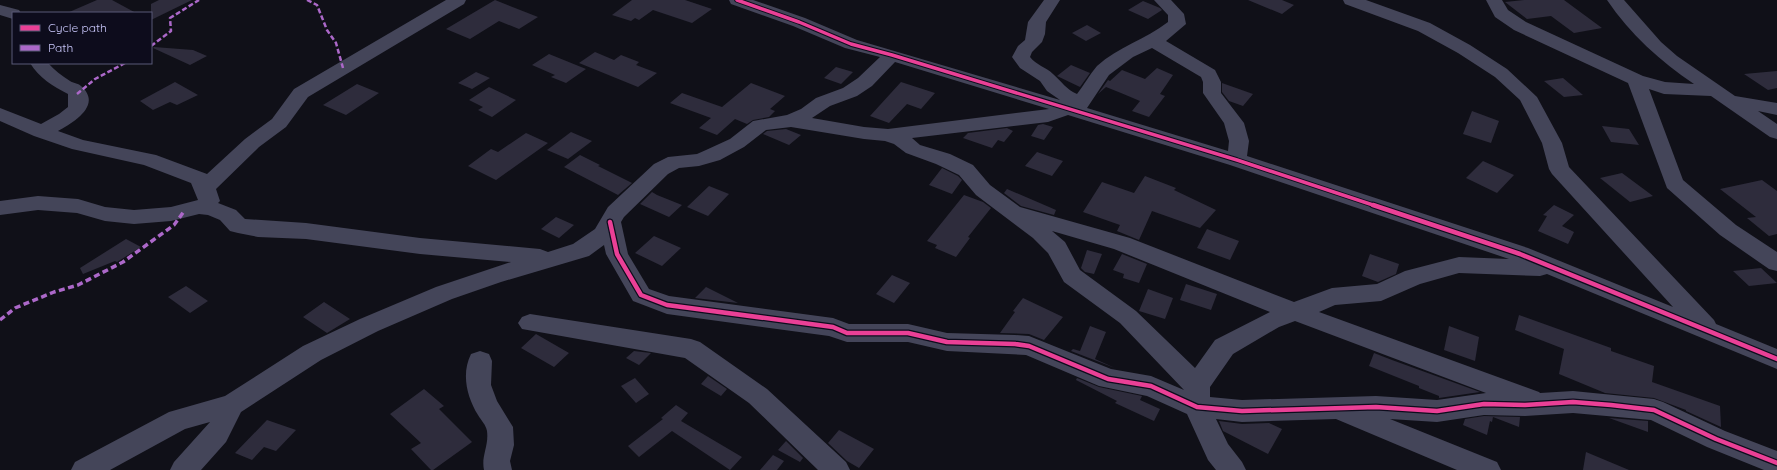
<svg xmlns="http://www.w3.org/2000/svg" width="1777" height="470" font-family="Quicksand,sans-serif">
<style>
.building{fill:#2e2c3c}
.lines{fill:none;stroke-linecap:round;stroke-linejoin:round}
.minor{fill:#444559;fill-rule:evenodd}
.quiet-far1{stroke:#ac68c9;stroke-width:2.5;stroke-dasharray:5 2.5;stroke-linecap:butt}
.quiet{stroke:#ac68c9;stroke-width:3.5;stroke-dasharray:6 3.5;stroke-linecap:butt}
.cycleway-far1-casing{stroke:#0d0c1c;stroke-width:5.5}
.cycleway-casing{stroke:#0d0c1c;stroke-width:7}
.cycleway-far1{stroke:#ea4096;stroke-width:3.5}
.cycleway{stroke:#ea4096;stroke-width:4.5}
</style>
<rect width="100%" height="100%" fill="#101018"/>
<path class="building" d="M 97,0 L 112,0 L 136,13 L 67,13 Z
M 159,0 L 192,0 L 151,20 L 151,4 Z
M 495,0 L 538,17 L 519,29 L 499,21 L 470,39 L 446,29 Z
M 632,0 L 685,0 L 712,9 L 692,23 L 653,10 L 639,20 L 635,18 L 631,21 L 612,15 Z
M 1248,0 L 1282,0 L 1294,5 L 1282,14 Z
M 1524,0 L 1564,0 L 1602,28 L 1574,33 L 1551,16 L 1527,19 L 1505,2 Z
M 1143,1 L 1160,8 L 1162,10 L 1148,19 L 1128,10 Z
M 1087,25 L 1101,33 L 1086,41 L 1072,33 Z
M 154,47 L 193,50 L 207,56 L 190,65 L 153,48 Z
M 595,52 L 614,60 L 621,55 L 639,62 L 636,65 L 657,73 L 638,87 L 579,63 Z
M 549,54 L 586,69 L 566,83 L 551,77 L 555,75 L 532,65 Z
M 1071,65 L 1090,73 L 1080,87 L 1057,76 Z
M 836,67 L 853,72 L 841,84 L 824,78 Z
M 1157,68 L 1173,75 L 1160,94 L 1165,96 L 1149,117 L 1132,111 L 1140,101 L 1121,93 L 1106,87 L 1098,94 L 1108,80 L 1110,81 L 1122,70 L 1145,79 Z
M 1777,71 L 1777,88 L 1768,90 L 1744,74 Z
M 476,72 L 490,78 L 472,89 L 458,83 Z
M 1563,78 L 1583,95 L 1564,97 L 1544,81 Z
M 175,82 L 198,95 L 177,105 L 170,102 L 153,110 L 140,101 Z
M 901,82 L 935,93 L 921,109 L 907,104 L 889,123 L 870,116 Z
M 751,83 L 785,96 L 770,109 L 775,111 L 769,117 L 753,120 L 747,124 L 735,119 L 717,135 L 699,128 L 711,118 L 670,103 L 682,93 L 722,107 Z
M 1222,83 L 1253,94 L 1243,106 L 1229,101 L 1222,92 Z
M 357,84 L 379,93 L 346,115 L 323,105 Z
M 489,87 L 516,100 L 492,117 L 478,110 L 483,107 L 469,100 Z
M 1472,111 L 1499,121 L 1491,143 L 1463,134 Z
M 1043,124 L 1053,127 L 1044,140 L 1031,136 L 1038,125 Z
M 1602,126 L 1629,129 L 1639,145 L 1611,142 Z
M 1007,128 L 1013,131 L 1004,142 L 998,140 L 992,148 L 963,138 L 968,133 Z
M 786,129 L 801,135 L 789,145 L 763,134 L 767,131 Z
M 571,132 L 592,141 L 568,159 L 547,150 Z
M 526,133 L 548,143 L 496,180 L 468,166 L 491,149 L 498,152 Z
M 1037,152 L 1063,161 L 1052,176 L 1025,166 Z
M 580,155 L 600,165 L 598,166 L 632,183 L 618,195 L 564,167 Z
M 1483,161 L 1514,175 L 1497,193 L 1466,178 Z
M 942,168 L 958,176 L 962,180 L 952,194 L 929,185 Z
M 1622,173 L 1653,196 L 1630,202 L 1600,178 Z
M 1145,176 L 1176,188 L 1174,190 L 1216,210 L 1200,228 L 1152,211 L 1139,240 L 1117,231 L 1120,225 L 1083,212 L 1102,182 L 1134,193 Z
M 1762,180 L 1777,191 L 1777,234 L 1769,236 L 1747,218 L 1756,217 L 1720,189 Z
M 709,186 L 729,194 L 708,216 L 687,207 Z
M 1007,189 L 1056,210 L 1054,215 L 1021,206 L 1004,193 Z
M 652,192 L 657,195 L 682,205 L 669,217 L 640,204 Z
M 964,195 L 983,202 L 991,208 L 968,237 L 970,238 L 956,257 L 935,248 L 937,245 L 927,241 Z
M 1554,205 L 1574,215 L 1562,226 L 1574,232 L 1568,244 L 1538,231 L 1547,216 L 1543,215 Z
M 556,217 L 574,225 L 559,238 L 541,229 Z
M 1207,229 L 1239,241 L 1230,260 L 1197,248 Z
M 654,236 L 681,248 L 662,266 L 635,253 Z
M 126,239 L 141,247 L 117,262 L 115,261 L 83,274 L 80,268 Z
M 1087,250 L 1102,254 L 1094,274 L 1085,272 L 1081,268 Z
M 1122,254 L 1147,264 L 1139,283 L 1123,278 L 1124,274 L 1113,270 Z
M 1370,254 L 1399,264 L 1396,274 L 1378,282 L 1362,276 Z
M 1761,268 L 1777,283 L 1749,286 L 1733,271 Z
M 892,275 L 910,283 L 894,303 L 876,294 Z
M 1186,284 L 1217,294 L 1211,310 L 1180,300 Z
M 186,286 L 208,301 L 190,313 L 168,297 Z
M 706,287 L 738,303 L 695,298 Z
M 1148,289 L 1173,298 L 1165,319 L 1139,311 Z
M 1023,298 L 1063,317 L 1044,340 L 1029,334 L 1000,333 L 1015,312 L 1013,311 Z
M 324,302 L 350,319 L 327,333 L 303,317 Z
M 1519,315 L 1611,348 L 1611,351 L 1654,366 L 1652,382 L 1720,406 L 1721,427 L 1686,411 L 1686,410 L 1654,398 L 1605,393 L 1559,374 L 1564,349 L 1515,330 Z
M 1090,326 L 1106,332 L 1095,359 L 1115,368 L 1071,351 L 1073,349 L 1080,351 Z
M 1449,326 L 1479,337 L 1475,361 L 1444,350 Z
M 536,334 L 569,353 L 554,367 L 521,348 Z
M 634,351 L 651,353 L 639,365 L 626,358 Z
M 1374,353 L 1392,360 L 1480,392 L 1439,398 L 1439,396 L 1419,388 L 1419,386 L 1369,366 Z
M 708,376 L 727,389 L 721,396 L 701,384 Z
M 635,378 L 649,394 L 636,403 L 621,386 Z
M 1077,378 L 1099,387 L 1142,396 L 1140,400 L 1160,409 L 1154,421 L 1115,403 L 1117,401 L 1076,380 Z
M 424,389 L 444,406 L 439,409 L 472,442 L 433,470 L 431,470 L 411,449 L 421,443 L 390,414 Z
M 676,405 L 688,413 L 681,421 L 742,457 L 730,470 L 672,431 L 639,457 L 628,446 L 663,419 L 661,418 Z
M 1484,416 L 1520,417 L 1519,427 L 1493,417 L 1492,422 L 1490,421 L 1487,435 L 1463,425 L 1465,419 Z
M 1609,418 L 1648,421 L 1648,432 Z
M 267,420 L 296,430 L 276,451 L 264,447 L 252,460 L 235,453 Z
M 1219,421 L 1242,424 L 1269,423 L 1282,429 L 1268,454 L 1223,431 Z
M 839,430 L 874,449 L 859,468 L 847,461 L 828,443 Z
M 786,441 L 803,458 L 800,462 L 778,450 Z
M 1586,452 L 1629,470 L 1583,470 Z
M 773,455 L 784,461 L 777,470 L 760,470 Z"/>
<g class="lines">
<path class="minor" d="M 446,0 L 466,0 L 464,4 L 308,97 L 286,127 L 259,147 L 216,189 L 220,201 L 218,203 L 236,210 L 245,219 L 306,223 L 420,238 L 540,249 L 548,252 L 573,244 L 595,229 L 608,207 L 654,164 L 668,157 L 697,154 L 706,150 L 730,139 L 753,121 L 787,115 L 801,109 L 816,98 L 843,88 L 858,78 L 880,57 L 845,48 L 793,26 L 731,4 L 729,0 L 753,0 L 805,18 L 857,40 L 1060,100 L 1047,91 L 1040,81 L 1020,68 L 1012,57 L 1018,46 L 1025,40 L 1028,22 L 1044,0 L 1060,0 L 1046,22 L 1045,34 L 1042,42 L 1032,52 L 1030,57 C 1036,65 1046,67 1053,74 C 1061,81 1067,90 1077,94 C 1084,85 1090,74 1097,66 C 1118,47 1146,39 1168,22 L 1168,15 L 1154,0 L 1171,0 L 1184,14 L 1186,24 L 1166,41 L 1215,70 L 1221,82 L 1221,93 L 1244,123 L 1249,141 L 1247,156 L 1528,248 L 1673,307 L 1552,174 L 1549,169 L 1542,143 L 1520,100 L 1495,77 L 1458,53 L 1418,31 L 1345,4 L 1343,0 L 1366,0 L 1430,23 L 1470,45 L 1507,69 L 1537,97 L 1562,143 L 1569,167 L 1714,320 L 1716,324 L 1777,349 L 1777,369 L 1547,274 L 1540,276 L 1459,273 L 1420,284 L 1381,301 L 1335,305 L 1319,312 L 1539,392 L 1540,393 L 1573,391 L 1654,399 L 1663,402 L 1725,431 L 1777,451 L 1777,470 L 1764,470 L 1707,447 L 1651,420 L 1573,413 L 1525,416 L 1484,415 L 1437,422 L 1390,419 L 1497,462 L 1501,470 L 1457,470 L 1336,419 L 1242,422 L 1216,419 L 1228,444 L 1242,462 L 1246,470 L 1216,470 L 1208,460 L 1187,414 L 1147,396 L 1099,386 L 1026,355 L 947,351 L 908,342 L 847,342 L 829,336 L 667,314 L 633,301 L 606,254 L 604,245 L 589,256 L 501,282 L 452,299 L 378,331 L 321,360 L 241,412 L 226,442 L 201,470 L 170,470 L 174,462 L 210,422 L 185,429 L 110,470 L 71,470 L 75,462 L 169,412 L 225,396 L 303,346 L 360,319 L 436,287 L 511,262 L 420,254 L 306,239 L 258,237 L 238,233 L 230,231 L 220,220 L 208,215 L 199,214 L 171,221 L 134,224 L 105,221 L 77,213 L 38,210 L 0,215 L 0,201 L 38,196 L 78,199 L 105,207 L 134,210 L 171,207 L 198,200 L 191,183 L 144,165 L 72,149 L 34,136 L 0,121 L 0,108 L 41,124 L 59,114 L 68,107 L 68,94 C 53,86 39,78 30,63 L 48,63 C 54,70 62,76 70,81 C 73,83 78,83 81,86 C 103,105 73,123 58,131 L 83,140 L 156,155 L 207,174 L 245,139 L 272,119 L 294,89 ZM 1152,48 L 1201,77 L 1203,82 L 1203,93 L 1224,123 L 1229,141 L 1228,151 L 1087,108 L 1109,75 L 1133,57 ZM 895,62 L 1049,109 L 888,129 L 864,127 L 812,118 L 830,106 L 857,96 L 872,86 ZM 1068,115 L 1230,165 L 1509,259 L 1459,257 L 1405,271 L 1377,284 L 1332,288 L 1294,302 L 1130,238 L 1020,207 L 990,185 L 973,165 L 950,154 L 920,145 L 912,138 L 1048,122 ZM 791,127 L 864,139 L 885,141 L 894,144 L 906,153 L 936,164 L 959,175 L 976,195 L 1033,238 L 1048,253 L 1064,282 L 1120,323 L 1184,390 L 1151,376 L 1111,369 L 1029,336 L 1015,335 L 947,333 L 908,324 L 849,324 L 833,318 L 669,296 L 649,289 L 628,254 L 621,222 L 624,217 L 668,174 L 679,168 L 699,166 L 720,160 L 744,147 L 766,130 ZM 1052,231 L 1114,249 L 1270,312 L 1215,340 L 1195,368 L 1136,311 L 1080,270 L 1065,242 ZM 1295,321 L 1486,393 L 1437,400 L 1376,396 L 1242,400 L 1210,397 L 1210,387 L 1233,354 L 1279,327 Z
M 1486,0 L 1502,0 L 1508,10 L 1526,22 L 1643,76 L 1665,82 L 1694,84 C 1660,61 1630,34 1607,0 L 1624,0 L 1661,42 L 1677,56 L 1735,96 L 1777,103 L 1777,115 L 1758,111 L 1777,124 L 1777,139 L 1770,137 L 1711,96 L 1664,94 L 1649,89 L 1683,180 L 1736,225 L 1777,252 L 1777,271 L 1769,269 L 1720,235 L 1667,188 L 1628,83 L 1514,30 L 1495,17 Z
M 0,5 L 19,10 L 21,13 L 13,13 L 13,19 L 0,15 Z
M 530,314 L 691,339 L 700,342 L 767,389 L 846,462 L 850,470 L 818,470 L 749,403 L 685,358 L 522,329 L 518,323 L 522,317 Z
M 480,351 L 489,354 L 492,361 L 491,385 L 497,401 L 513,427 L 514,445 L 510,461 L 512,470 L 484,470 C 481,456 489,446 487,431 C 486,425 481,420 478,415 C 467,397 461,374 471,354 Z"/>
<path class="quiet-far1" d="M 307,0 L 317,5 L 327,30 L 336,43 L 343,68
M 151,46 L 171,31 L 170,18 L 199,0
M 77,94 L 95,79 L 125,63"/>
<path class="quiet" d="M 0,320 L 15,308 L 54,292 L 78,285 L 123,262 L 174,225 L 185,210"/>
<g class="cycleway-far1-casing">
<path id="cycleway-far1" d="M 737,0 L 799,22 L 851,44 L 892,55 L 1237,160 L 1376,206"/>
</g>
<g class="cycleway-casing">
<path id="cycleway" d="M 1373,205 L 1520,254 L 1777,359
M 610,222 L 617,254 L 641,295 L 667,305 L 833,327 L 847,333 L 908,333 L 947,342 L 1015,344 L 1029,346 L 1108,379 L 1151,386 L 1197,407 L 1242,411 L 1376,407 L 1437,411 L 1484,404 L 1525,405 L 1573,402 L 1611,405 L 1654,410 L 1716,439 L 1777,463"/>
</g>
<use href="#cycleway-far1" class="cycleway-far1"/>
<use href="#cycleway" class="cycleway"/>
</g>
<rect x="12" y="12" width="140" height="52" fill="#0d0c1c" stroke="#595876"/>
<rect x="20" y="25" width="20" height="6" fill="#ea4096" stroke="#595876"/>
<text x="48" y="32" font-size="12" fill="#cbc9fd">Cycle path</text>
<rect x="20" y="45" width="20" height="6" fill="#ac68c9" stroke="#595876"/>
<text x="48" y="52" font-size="12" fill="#cbc9fd">Path</text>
</svg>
